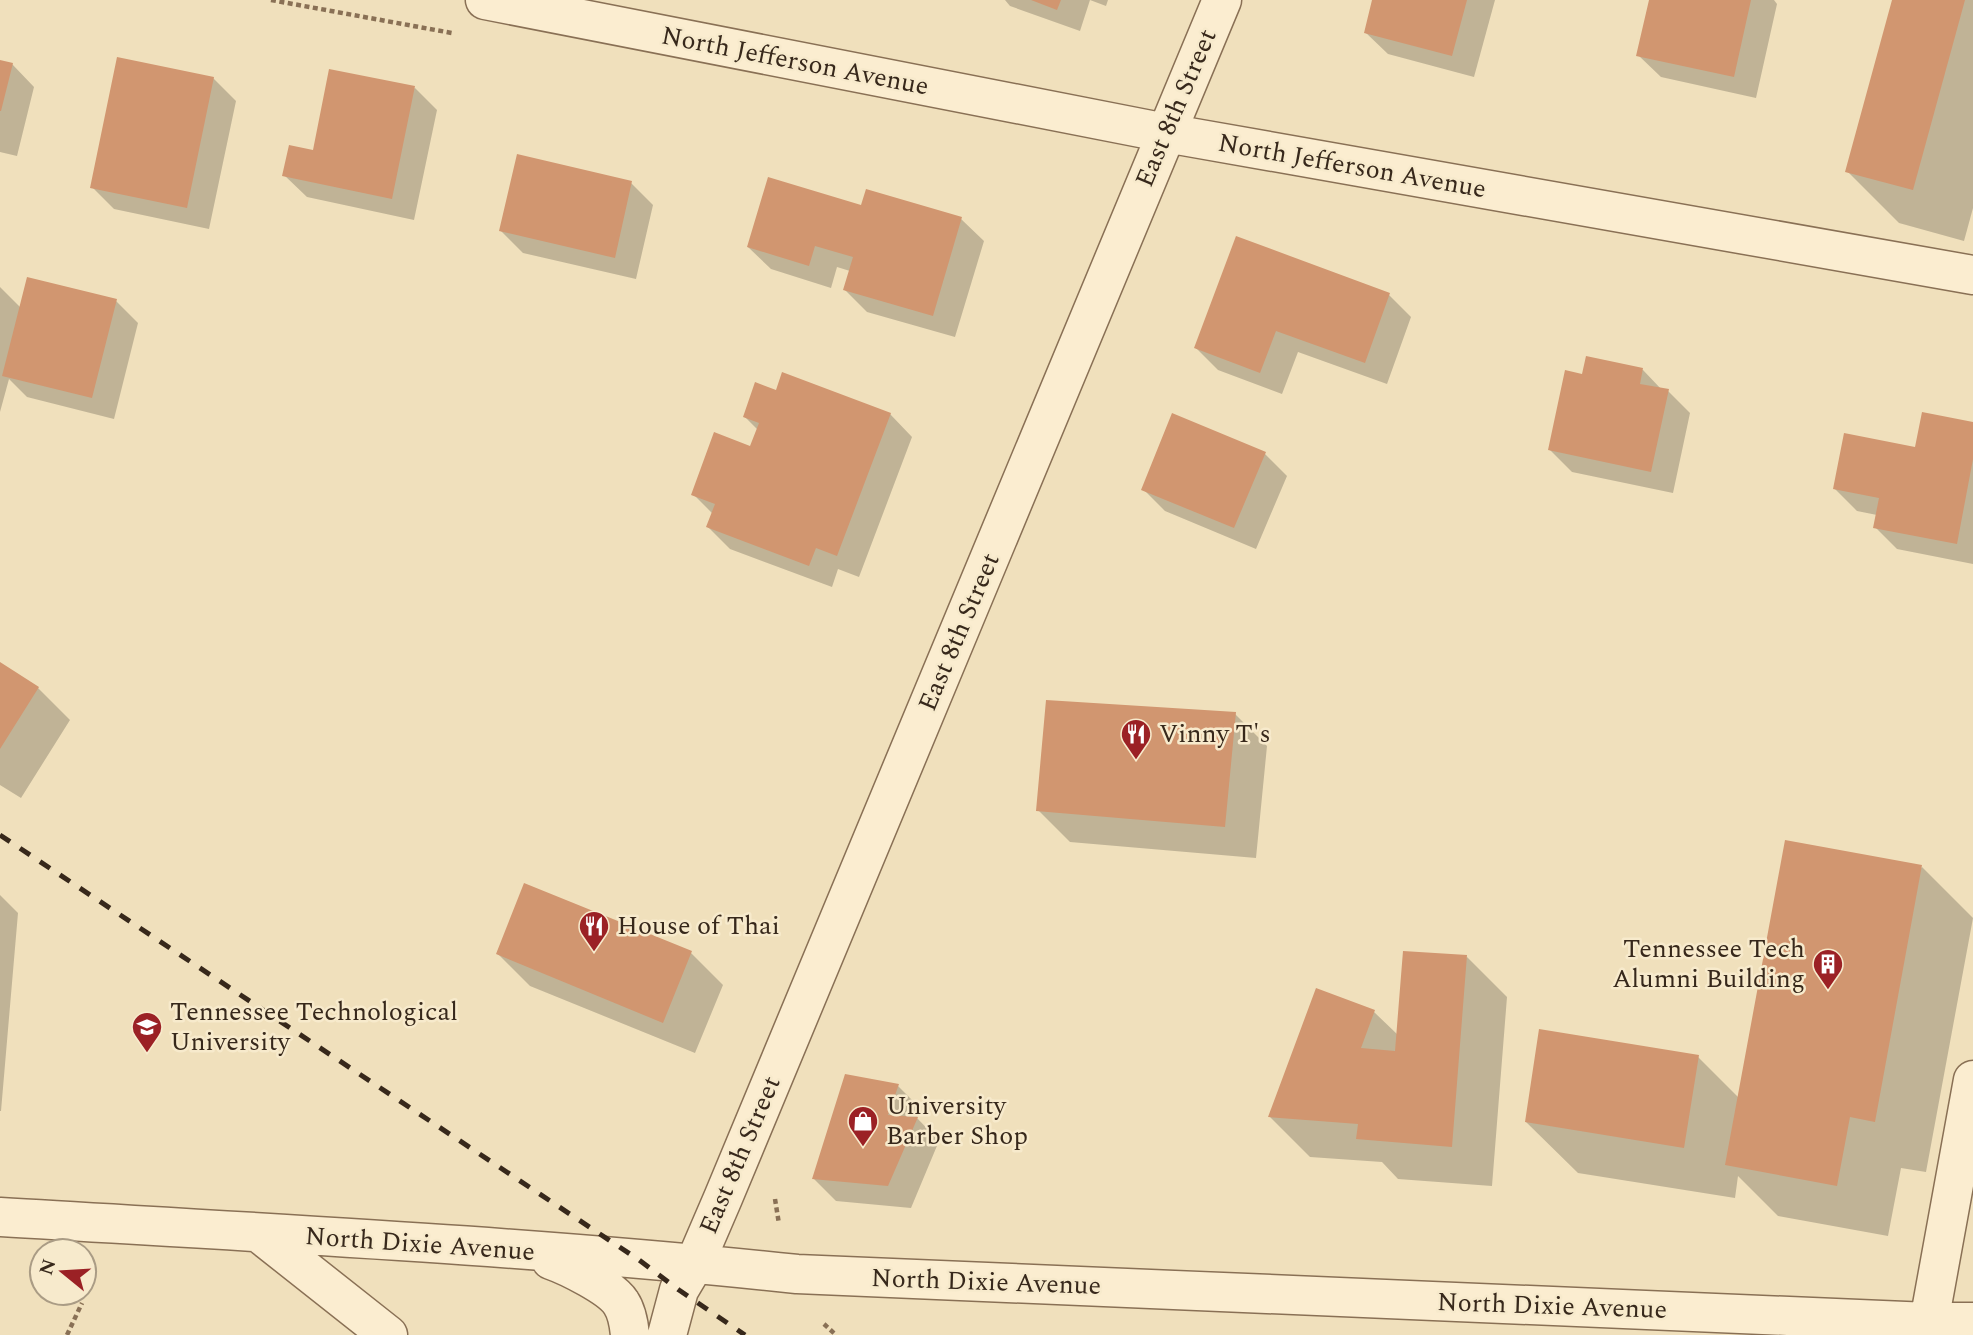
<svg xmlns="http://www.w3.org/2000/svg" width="1973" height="1335" font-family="Spectral,serif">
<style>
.shadow{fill:#0003}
.building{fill:#d19670}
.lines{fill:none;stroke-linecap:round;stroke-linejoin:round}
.minor-casing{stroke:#897055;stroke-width:41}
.path{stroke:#897055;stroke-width:4.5;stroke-dasharray:5 3.5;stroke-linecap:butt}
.minor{stroke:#fbedd0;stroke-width:38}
.rail{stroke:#37281b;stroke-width:5;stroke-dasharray:12 12;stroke-linecap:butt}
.labels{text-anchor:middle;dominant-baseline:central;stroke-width:5;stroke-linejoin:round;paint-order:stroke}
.street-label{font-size:26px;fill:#37281b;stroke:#f7eacc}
.poi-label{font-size:26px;fill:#37281b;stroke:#f7eacc;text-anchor:start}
</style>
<rect width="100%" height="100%" fill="#f0e0bc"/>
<path class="shadow" d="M 1005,0 L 1108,0 L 1106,6 L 1090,0 L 1080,31 L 1010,6 Z
M 1374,0 L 1495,0 L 1474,77 L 1388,54 L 1365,32 Z
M 1651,0 L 1774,0 L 1777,4 L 1756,98 L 1661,77 L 1638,55 Z
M 1894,0 L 1973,0 L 1973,208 L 1964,241 L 1899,223 L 1847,171 Z
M 0,61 L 12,64 L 34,87 L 17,156 L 0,152 Z
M 213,78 L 236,101 L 209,229 L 114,209 L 92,187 Z
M 415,88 L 437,110 L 414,220 L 307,197 L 284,175 L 314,152 Z
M 631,183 L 653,205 L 636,279 L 523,253 L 501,231 Z
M 862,207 L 961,219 L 984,241 L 955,337 L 867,312 L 845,290 L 850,271 L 837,267 L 831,288 L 771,269 L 748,247 Z
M 0,287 L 21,308 L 116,301 L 138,323 L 114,419 L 27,397 L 9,379 L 0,412 Z
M 1389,295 L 1411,317 L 1387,384 L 1298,352 L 1282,394 L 1218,370 L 1196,348 Z
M 1643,370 L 1662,390 L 1668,391 L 1690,413 L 1673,493 L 1572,472 L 1550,450 L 1583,376 Z
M 777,392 L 890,414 L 912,437 L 859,577 L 838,569 L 832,587 L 730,549 L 708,527 L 713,514 L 693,494 L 751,448 L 758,430 L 745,417 Z
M 1973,423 L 1973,564 L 1897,549 L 1875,527 L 1877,515 L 1857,511 L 1835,489 Z
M 1265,454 L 1287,476 L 1256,549 L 1165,511 L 1143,489 Z
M 0,664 L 38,688 L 70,720 L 21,798 L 0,785 Z
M 1235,714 L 1267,746 L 1256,858 L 1070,842 L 1038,810 Z
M 1922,867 L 1973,918 L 1926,1172 L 1901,1168 L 1888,1236 L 1778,1216 L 1738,1176 L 1735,1198 L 1578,1173 L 1526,1122 L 1698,1057 L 1739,1098 Z
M 0,895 L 18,913 L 1,1111 L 0,1111 Z
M 691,953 L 723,985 L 695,1053 L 530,986 L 498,954 Z
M 1467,957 L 1507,997 L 1492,1186 L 1398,1179 L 1382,1162 L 1310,1157 L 1270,1117 L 1374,1012 L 1398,1035 Z
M 898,1086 L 920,1108 L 917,1118 L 939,1141 L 911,1208 L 836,1201 L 814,1179 Z"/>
<path class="building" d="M 1031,0 L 1061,0 L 1057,10 Z
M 1372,0 L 1467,0 L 1452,56 L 1364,33 Z
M 1649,0 L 1751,0 L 1734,77 L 1636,56 Z
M 1892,0 L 1965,0 L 1913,190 L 1845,172 Z
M 117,57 L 214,77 L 187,208 L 90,188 Z
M 0,60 L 13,63 L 1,111 L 0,111 Z
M 329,69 L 415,86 L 392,199 L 282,176 L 289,145 L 313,150 Z
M 517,154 L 632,181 L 615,258 L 499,231 Z
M 768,177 L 861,205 L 866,189 L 962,217 L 933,316 L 843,290 L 853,257 L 815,246 L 809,266 L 747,247 Z
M 1236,236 L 1390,293 L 1365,363 L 1276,331 L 1260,373 L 1194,348 Z
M 27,277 L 117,299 L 92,398 L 2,376 Z
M 1586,356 L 1643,368 L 1640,384 L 1669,389 L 1651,472 L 1548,450 L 1565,370 L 1582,374 Z
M 782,372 L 891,413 L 837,556 L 816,548 L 809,566 L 706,527 L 715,504 L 691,495 L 714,432 L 750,446 L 759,423 L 743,417 L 755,382 L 776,390 Z
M 1922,412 L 1973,422 L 1973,459 L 1957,544 L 1873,528 L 1879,498 L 1833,489 L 1844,433 L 1915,447 Z
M 1172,413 L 1266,452 L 1234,528 L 1141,490 Z
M 0,662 L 39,687 L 0,749 Z
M 1046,700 L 1236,712 L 1225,827 L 1036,811 Z
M 1785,840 L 1922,865 L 1875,1122 L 1850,1117 L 1837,1186 L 1725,1165 Z
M 524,883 L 692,951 L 663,1023 L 496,954 Z
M 1403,951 L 1467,955 L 1452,1147 L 1356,1139 L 1358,1124 L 1268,1117 L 1316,988 L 1375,1010 L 1361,1048 L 1395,1051 Z
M 1539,1029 L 1699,1055 L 1684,1148 L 1525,1122 Z
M 845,1074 L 899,1084 L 888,1115 L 918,1117 L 888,1186 L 812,1179 Z"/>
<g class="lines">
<g class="minor-casing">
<path id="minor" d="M 485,0 L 1166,133 L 1973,275
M 0,1217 C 266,1233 533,1246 797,1274 L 1929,1322 L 1973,1322
M 259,1233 L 388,1335
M 551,1260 C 568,1266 611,1287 621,1303 C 627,1312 629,1325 630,1335
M 667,1335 L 679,1290 L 695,1263 L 723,1198 L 1222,0
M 1924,1335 L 1929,1322 L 1973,1080"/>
</g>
<path class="path" d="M 271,0 L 452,33
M 775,1199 L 779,1224
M 824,1324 L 836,1335
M 67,1335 L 82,1303"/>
<use href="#minor" class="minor"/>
<path class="rail" d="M 0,835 L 639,1260 L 679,1290 L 745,1335"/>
</g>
<defs>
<g id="restaurant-pin" transform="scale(1.575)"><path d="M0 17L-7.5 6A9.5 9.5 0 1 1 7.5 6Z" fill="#9b2125" stroke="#f7eacc"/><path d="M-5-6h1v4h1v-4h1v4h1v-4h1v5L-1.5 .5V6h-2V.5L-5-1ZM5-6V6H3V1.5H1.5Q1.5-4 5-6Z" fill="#fff"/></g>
<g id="building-pin" transform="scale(1.575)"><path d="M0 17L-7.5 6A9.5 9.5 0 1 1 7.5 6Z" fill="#9b2125" stroke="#f7eacc"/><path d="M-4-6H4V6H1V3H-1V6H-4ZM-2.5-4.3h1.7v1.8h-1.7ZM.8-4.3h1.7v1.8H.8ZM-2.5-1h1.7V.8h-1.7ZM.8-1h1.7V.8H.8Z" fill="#fff"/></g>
<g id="university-pin" transform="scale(1.575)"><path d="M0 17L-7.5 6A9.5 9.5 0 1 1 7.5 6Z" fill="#9b2125" stroke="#f7eacc"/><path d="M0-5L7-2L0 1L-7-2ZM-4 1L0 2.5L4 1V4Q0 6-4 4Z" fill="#fff"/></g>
<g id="shop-pin" transform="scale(1.575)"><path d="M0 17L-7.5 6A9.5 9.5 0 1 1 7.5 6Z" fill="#9b2125" stroke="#f7eacc"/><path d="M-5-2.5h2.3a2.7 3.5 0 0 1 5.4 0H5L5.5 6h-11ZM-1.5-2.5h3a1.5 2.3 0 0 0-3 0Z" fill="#fff"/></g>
</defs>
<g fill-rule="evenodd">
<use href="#restaurant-pin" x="1136" y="734"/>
<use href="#restaurant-pin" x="594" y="926"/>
<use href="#building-pin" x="1828" y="964"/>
<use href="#university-pin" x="147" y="1027"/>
<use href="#shop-pin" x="863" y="1121"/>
</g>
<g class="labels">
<g class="street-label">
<text transform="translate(795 61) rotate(11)">North Jefferson Avenue</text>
<text transform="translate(1176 108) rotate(-67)">East 8th Street</text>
<text transform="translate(1352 166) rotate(10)">North Jefferson Avenue</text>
<text transform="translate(959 632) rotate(-67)">East 8th Street</text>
<text transform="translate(740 1155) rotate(-67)">East 8th Street</text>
<text transform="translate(420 1244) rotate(4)">North Dixie Avenue</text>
<text transform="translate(986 1282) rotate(2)">North Dixie Avenue</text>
<text transform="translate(1552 1306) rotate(2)">North Dixie Avenue</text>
</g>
<g class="poi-label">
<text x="1159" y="734">Vinny T's</text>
<text x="617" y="926">House of Thai</text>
<text x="1805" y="949" text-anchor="end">Tennessee Tech<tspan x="1805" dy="30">Alumni Building</tspan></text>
<text x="170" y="1012">Tennessee Technological<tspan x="170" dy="30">University</tspan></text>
<text x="886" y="1106">University<tspan x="886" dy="30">Barber Shop</tspan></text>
</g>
</g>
<g transform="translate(63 1272) rotate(288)"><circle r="33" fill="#f7eacc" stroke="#aa9c85" stroke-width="2"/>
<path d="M0-5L12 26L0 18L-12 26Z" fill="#9b2125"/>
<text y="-10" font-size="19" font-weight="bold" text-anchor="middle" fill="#37281b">N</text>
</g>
</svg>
